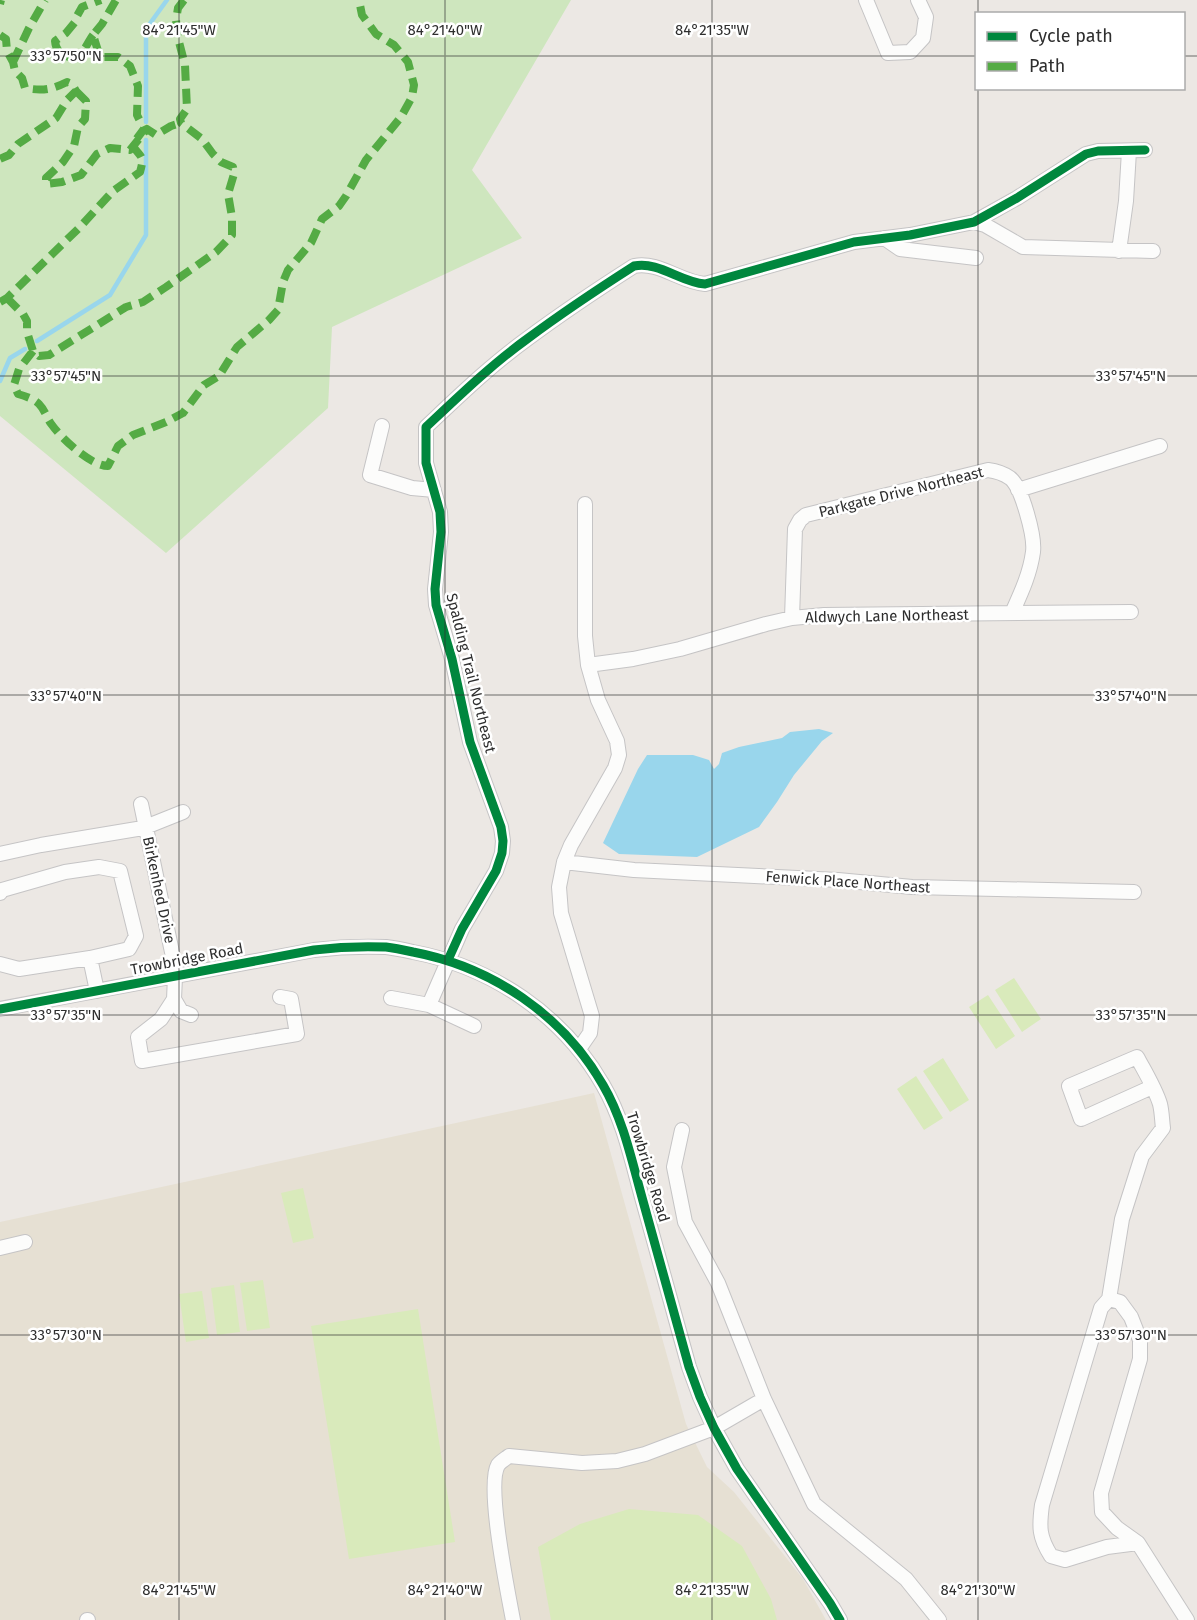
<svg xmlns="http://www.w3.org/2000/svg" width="1197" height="1620" font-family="'Fira Sans',sans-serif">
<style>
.education{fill:#e6e0d3}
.green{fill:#cee6be}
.pitch{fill:#d9eabb}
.water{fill:#99d6ec}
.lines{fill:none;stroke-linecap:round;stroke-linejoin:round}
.stream{stroke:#99d6ec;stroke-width:4.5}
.minor-casing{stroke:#c5c4c5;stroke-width:16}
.minor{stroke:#fcfcfb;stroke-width:14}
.quiet{stroke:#54ab44;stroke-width:8;stroke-dasharray:15 8;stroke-linecap:butt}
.cycleway-casing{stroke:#fff;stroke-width:13}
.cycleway{stroke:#00873e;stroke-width:9}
.ticks{fill:none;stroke:#2e2e2e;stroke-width:1.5;stroke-opacity:0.45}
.labels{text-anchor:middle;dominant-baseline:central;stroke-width:5;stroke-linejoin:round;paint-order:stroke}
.street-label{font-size:15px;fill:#2e2e2e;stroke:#fff}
.ticks-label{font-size:15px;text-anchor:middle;fill:#2e2e2e;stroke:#fff;stroke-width:5;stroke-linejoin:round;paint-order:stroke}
</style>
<rect width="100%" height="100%" fill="#ece8e4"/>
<path class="education" d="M 594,1093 L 686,1424 L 707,1467 L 734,1492 L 803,1579 L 826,1620 L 0,1620 L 0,1222 Z"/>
<path class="green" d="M 0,0 L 571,0 L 472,170 L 522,238 L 332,327 L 328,408 L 166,553 L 0,416 Z"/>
<path class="pitch" d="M 1014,978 L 1041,1019 L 1022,1032 L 995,990 Z
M 988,995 L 1015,1036 L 996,1049 L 969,1007 Z
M 943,1058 L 969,1100 L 950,1112 L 923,1071 Z
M 916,1076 L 943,1118 L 924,1130 L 897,1089 Z
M 303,1188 L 314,1238 L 293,1243 L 281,1193 Z
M 263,1280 L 270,1328 L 247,1331 L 240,1283 Z
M 234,1285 L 240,1332 L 217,1335 L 211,1288 Z
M 202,1291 L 209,1338 L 186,1342 L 179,1294 Z
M 418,1309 L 455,1542 L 349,1559 L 311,1326 Z
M 629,1509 L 698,1515 L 742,1546 L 771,1599 L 777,1620 L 551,1620 L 538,1547 L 580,1524 Z"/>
<path class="water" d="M 819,729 L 833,733 L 822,741 L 794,775 L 777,802 L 759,827 L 697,857 L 619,854 L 603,843 L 638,769 L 647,755 L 693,755 L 709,760 L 714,769 L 719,764 L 722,753 L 739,747 L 782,738 L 790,732 Z"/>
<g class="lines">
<path class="stream" d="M 146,122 L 146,29 L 167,0
M 37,341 L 110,295 L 146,235 L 146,140
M 0,381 L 10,358 L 25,349"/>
<g class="minor-casing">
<path id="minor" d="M 866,0 L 888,53 L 910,52 L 923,38 L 926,17 L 918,0
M 974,222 L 985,225 L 1023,247 L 1153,251
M 884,238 L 900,249 L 976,258
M 1119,251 L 1126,201 L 1129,151
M 382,426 L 370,475 L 412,488 L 434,490
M 1018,490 L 1160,446
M 792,618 L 795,529 L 800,520 L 806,515 L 988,470 C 996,471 1003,473 1010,478 C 1022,487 1035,537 1033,552 C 1030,574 1021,593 1012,613
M 588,665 L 633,659 L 680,649 L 766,624 L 792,618 L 824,615 L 1131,612
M 141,804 L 177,976
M 0,854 L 41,845 L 143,828 L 183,812
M 564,862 L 634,870 L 838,880 L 912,887 L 1134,892
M 0,893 L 2,890 L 65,872 L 99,867 L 120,871 L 136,936 L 129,949 L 90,958 L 97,991
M 0,964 L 19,969 L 90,958
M 175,977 L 174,999 L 161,1019 L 138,1037 L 142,1061 L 297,1034 L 291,999 L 280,997
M 391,998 L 429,1005
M 174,999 L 181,1011 L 191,1015
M 0,1009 L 314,950 C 338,947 362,946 386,947 C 395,948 404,950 413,952 C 492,967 563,1015 603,1085 C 624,1121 632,1162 643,1201 C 658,1256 674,1312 689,1367 L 700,1397 L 714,1428 L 737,1469 L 830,1603 L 840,1620
M 474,1026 L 429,1005 L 462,929 L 496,871 L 502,853 L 503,841 L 501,827 L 470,742 L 452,659 L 436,605 L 435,589 L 441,532 L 440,512 L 426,463 L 426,427 C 459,396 491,365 527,339 C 562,313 598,289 634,266 C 659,261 680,282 705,284 L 854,242 L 910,235 L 974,222 L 1017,198 L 1086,154 L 1098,151 L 1145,150
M 579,1049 L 590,1033 L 592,1016 L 561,913 L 559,887 L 564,862 L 571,845 L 615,768 L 619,755 L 617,741 L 598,700 L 588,665 L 585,636 L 585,504
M 682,1130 L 674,1167 L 685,1222 L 718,1283 L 764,1399 L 814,1504 L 906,1579 L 939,1620
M 0,1248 L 25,1242
M 1109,1299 L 1122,1219 L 1142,1156 L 1163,1128 C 1162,1121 1162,1112 1160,1104 C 1155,1088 1145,1072 1137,1057 L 1069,1086 L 1081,1119 L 1152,1087
M 1138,1543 L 1107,1547 L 1065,1560 L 1051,1556 C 1039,1537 1039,1527 1042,1505 L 1101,1308 L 1109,1299 L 1120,1302 L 1131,1317 L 1140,1340 L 1140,1359 L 1101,1493 L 1102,1512 L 1117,1528 L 1138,1543 L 1187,1620
M 87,1620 L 88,1620
M 513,1620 C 508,1593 486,1486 498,1465 C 500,1462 505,1459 509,1456 L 582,1463 L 617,1461 L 645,1454 L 714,1428 L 764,1399"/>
</g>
<use href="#minor" class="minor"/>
<path class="quiet" d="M 0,4 L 1,0
M 0,35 L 6,39 L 7,51 L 13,62 L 15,71 L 22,78 L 25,88 C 42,91 51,90 67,82 L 72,84 L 76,91 L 67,100 L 56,118 L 18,144 L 9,155 L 0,159
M 93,35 C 89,40 86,49 81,52 C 70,62 56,55 55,41 L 66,33 L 75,22 L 77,16 L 82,7 L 101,0
M 13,62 L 29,28 L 45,0
M 76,91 L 86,101 L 85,119 L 78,127 L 74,146 L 63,162 L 46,178 L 46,184 L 62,182 L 81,175 L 97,154 L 110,148 L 130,150 L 147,129 L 156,135 L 171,126 L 181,123
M 7,298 L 23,314 L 27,321 L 27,332 L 33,351 L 39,356 L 49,355 L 126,307 L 143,302 L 166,287 L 216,252 L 232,235 L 232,217 L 228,194 L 234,174 L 233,167 L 221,162 L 213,154 L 202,139 L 181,123 L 180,119 L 187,109 L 185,65 L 178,38 L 176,20 L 178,8 L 184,0
M 0,302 L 7,298 L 79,228 L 113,191 L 140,172 C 145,155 141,158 132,145 L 144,129 L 137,115 L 138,86 L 130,66 L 118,57 L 100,57 L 93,35 L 102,24 L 116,0
M 33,351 L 19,369 L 14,385 L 18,394 C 25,396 34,399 39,404 C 45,410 47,419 52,425 C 62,439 91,466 108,466 L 118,446 L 133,435 L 166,422 L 183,413 L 204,385 L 219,376 L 237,347 L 269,320 L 278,310 L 283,282 L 288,270 L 311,243 L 322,219 L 339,206 L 346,196 L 366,160 L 401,117 L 412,97 L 414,85 L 408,62 L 394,45 L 376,34 L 362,15 L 359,0"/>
<g class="cycleway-casing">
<path id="cycleway" d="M 448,960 L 462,929 L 496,871 L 502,853 L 503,841 L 501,827 L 470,742 L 452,659 L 436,605 L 435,589 L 441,532 L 440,512 L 426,463 L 426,427 C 459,396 491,365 527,339 C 562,313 598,289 634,266 C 659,261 680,282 705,284 L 854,242 L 910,235 L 974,222 L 1017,198 L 1086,154 L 1098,151 L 1145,150
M 0,1009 L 314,950 C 338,947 362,946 386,947 C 395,948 404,950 413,952 C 492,967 563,1015 603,1085 C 624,1121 632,1162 643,1201 C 658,1256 674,1312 689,1367 L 700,1397 L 714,1428 L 737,1469 L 830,1603 L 840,1620"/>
</g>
<use href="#cycleway" class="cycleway"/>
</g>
<path class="ticks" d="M 179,0 L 179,1620M 445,0 L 445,1620M 712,0 L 712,1620M 978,0 L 978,14M 0,56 L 976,56M 1184,56 L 1197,56M 978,88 L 978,1620M 0,376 L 1197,376M 0,695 L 1197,695M 0,1015 L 1197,1015M 0,1335 L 1197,1335"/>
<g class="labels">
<g class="street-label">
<text transform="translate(901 492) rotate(-14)">Parkgate Drive Northeast</text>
<text transform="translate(887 616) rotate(-1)">Aldwych Lane Northeast</text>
<text transform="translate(471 673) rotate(76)">Spalding Trail Northeast</text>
<text transform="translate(848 882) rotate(4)">Fenwick Place Northeast</text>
<text transform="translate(159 890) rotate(78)">Birkenhed Drive</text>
<text transform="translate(187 959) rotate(-11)">Trowbridge Road</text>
<text transform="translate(648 1167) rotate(73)">Trowbridge Road</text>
</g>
</g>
<g class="ticks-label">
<text x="179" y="35">84°21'45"W</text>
<text x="445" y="35">84°21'40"W</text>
<text x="712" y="35">84°21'35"W</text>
<text x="66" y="61">33°57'50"N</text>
<text x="66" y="381">33°57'45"N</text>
<text x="1131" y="381">33°57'45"N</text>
<text x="66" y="701">33°57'40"N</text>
<text x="1131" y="701">33°57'40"N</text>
<text x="66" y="1020">33°57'35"N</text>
<text x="1131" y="1020">33°57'35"N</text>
<text x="66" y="1340">33°57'30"N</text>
<text x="1131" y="1340">33°57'30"N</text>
<text x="179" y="1595">84°21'45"W</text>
<text x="445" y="1595">84°21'40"W</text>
<text x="712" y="1595">84°21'35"W</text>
<text x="978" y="1595">84°21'30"W</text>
</g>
<rect x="975" y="12" width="210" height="78" fill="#ffffff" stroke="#ababab" stroke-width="1.5"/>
<rect x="987" y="32" width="30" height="9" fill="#00873e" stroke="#ababab" stroke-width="1.5"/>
<text x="1029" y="42" font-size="18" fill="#2e2e2e">Cycle path</text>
<rect x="987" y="62" width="30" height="9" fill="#54ab44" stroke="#ababab" stroke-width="1.5"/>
<text x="1029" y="72" font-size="18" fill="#2e2e2e">Path</text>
</svg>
